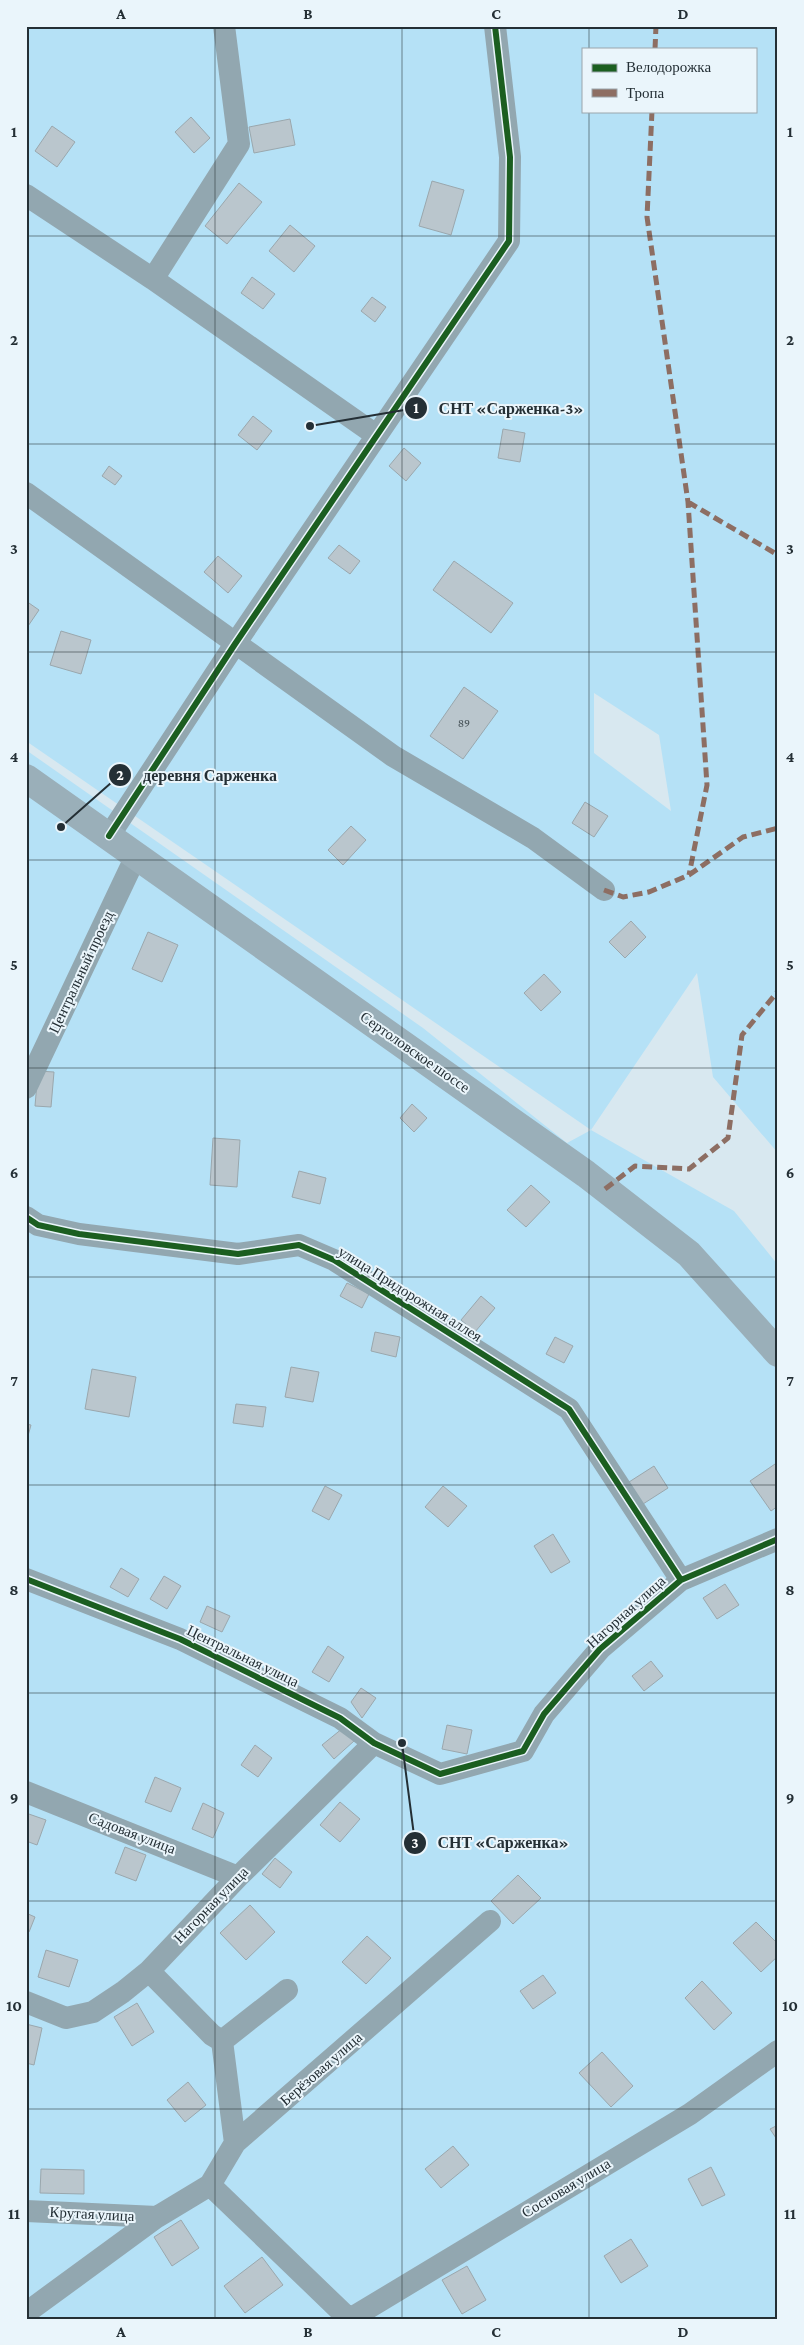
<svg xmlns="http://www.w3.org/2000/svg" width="804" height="2345" font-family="'Crimson Pro',serif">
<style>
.green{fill:#b5e1f6;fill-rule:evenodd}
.building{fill:#bac6cd;stroke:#9aa7ad}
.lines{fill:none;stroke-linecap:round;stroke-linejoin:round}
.minor{stroke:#92a7b0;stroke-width:22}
.secondary{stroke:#9aafb9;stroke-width:28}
.quiet{stroke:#8d6e63;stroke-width:5;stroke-dasharray:10 5;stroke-linecap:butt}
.cycleway-casing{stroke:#eaf5fb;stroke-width:9}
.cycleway{stroke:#1b5e20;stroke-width:6}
.grid{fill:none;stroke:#242f35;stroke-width:1;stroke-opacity:0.55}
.labels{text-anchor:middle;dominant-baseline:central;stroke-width:4;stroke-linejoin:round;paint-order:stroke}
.number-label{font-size:12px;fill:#4a555b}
.street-label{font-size:15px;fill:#242f35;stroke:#eaf5fb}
.leader{fill:none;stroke:#242f35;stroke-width:2}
.callout-dot{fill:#242f35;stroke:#eaf5fb;stroke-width:2}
.mark-label{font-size:15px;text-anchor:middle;font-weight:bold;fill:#fff}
.callout-label{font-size:16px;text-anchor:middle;font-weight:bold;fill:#242f35;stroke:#eaf5fb;stroke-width:4;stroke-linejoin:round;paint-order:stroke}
.neatline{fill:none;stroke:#242f35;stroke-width:2}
.grid-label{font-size:16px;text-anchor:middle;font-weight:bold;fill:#242f35}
</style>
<rect width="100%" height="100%" fill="#d8e8f0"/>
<path class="green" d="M 26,26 L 778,26 L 778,1153 L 713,1077 L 697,973 L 591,1130 L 734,1211 L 778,1265 L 778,2319 L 26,2319 L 26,750 L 423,1028 L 567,1143 L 591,1130 L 26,741 ZM 583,49 L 755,49 L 755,111 L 583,111 ZM 594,693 L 659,735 L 671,811 L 594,753 Z"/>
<path class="building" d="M 191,117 L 210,138 L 194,153 L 175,132 Z
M 290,119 L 295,145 L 254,153 L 249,127 Z
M 52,126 L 75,142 L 57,167 L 35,151 Z
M 432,181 L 464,190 L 451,235 L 419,226 Z
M 239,183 L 262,202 L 227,244 L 205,226 Z
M 290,225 L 315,246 L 294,272 L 269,251 Z
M 252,277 L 275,294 L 263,309 L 241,293 Z
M 372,297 L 386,307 L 375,322 L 361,311 Z
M 253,416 L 272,431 L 257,450 L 238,435 Z
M 503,429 L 525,433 L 520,462 L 498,458 Z
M 404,448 L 421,463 L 406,481 L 389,466 Z
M 109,466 L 122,476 L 115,485 L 102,476 Z
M 339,545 L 360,561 L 350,574 L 328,558 Z
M 218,556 L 242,576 L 228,593 L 204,572 Z
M 454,561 L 513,603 L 491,633 L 433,590 Z
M 26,601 L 39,610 L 26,629 Z
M 61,631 L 91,640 L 81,674 L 50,665 Z
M 464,687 L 498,711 L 463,759 L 430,736 Z
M 585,802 L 608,816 L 594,837 L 572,823 Z
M 351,826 L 366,840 L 343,865 L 328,850 Z
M 631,921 L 646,937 L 625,958 L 609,942 Z
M 148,932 L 178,945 L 162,982 L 132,969 Z
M 544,974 L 561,992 L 541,1011 L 524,993 Z
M 38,1071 L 54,1072 L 51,1107 L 35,1106 Z
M 412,1104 L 427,1118 L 414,1132 L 400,1118 Z
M 213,1138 L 240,1140 L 237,1187 L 210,1185 Z
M 299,1171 L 326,1178 L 320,1204 L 292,1197 Z
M 531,1185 L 550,1202 L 526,1227 L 507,1210 Z
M 347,1283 L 369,1294 L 362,1308 L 340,1296 Z
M 481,1296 L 495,1308 L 475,1332 L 461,1320 Z
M 375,1332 L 400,1337 L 396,1357 L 371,1351 Z
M 555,1337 L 573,1346 L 564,1363 L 546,1354 Z
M 291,1367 L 319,1372 L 313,1402 L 285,1397 Z
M 92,1369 L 136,1377 L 129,1417 L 85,1409 Z
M 236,1404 L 266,1407 L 263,1427 L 233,1423 Z
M 26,1424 L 31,1425 L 26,1443 Z
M 778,1462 L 778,1506 L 771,1511 L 750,1481 Z
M 654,1466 L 668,1488 L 643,1504 L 629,1482 Z
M 325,1486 L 342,1495 L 329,1520 L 312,1511 Z
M 443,1486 L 467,1506 L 448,1527 L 425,1507 Z
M 553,1534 L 570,1562 L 551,1573 L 534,1546 Z
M 121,1568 L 139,1579 L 128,1597 L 110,1587 Z
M 164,1576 L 181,1586 L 167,1609 L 150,1599 Z
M 725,1584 L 739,1605 L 717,1619 L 703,1598 Z
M 207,1606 L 230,1616 L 222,1632 L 200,1622 Z
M 328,1646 L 344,1657 L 329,1682 L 312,1672 Z
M 651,1661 L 663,1676 L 644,1691 L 632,1676 Z
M 361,1688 L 376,1698 L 362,1718 L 351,1702 Z
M 447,1725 L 472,1730 L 467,1754 L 442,1749 Z
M 343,1728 L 354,1741 L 334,1759 L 322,1745 Z
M 255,1745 L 272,1758 L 258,1777 L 241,1765 Z
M 155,1777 L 181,1788 L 171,1812 L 145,1802 Z
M 340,1802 L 360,1819 L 340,1842 L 320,1825 Z
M 203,1803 L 224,1813 L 213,1838 L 192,1829 Z
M 26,1813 L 46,1820 L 37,1845 L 26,1841 Z
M 125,1847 L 146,1855 L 136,1881 L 115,1873 Z
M 275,1858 L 292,1872 L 280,1888 L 262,1874 Z
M 518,1875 L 541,1898 L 513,1924 L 491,1901 Z
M 250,1905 L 275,1932 L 246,1960 L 220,1933 Z
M 26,1913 L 35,1917 L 29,1932 L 26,1931 Z
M 756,1922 L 778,1944 L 778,1956 L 761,1972 L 733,1943 Z
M 367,1936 L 391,1958 L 366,1984 L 342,1962 Z
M 46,1950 L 78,1960 L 69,1987 L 38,1977 Z
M 543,1975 L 556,1993 L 533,2009 L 520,1991 Z
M 702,1981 L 732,2013 L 714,2030 L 685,1998 Z
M 137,2003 L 154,2032 L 132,2046 L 114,2017 Z
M 26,2024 L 42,2028 L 34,2065 L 26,2063 Z
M 602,2052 L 633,2086 L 611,2107 L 579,2073 Z
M 188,2082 L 206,2105 L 185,2122 L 167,2100 Z
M 778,2125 L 778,2141 L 770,2129 Z
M 453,2146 L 469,2165 L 441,2188 L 425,2169 Z
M 711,2167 L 725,2195 L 702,2206 L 688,2179 Z
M 41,2169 L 84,2170 L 84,2194 L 40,2193 Z
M 181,2220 L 199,2248 L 172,2266 L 154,2237 Z
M 631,2239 L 648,2266 L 621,2283 L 604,2256 Z
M 262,2257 L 283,2285 L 245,2313 L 224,2286 Z
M 467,2266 L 486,2300 L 462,2314 L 442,2280 Z"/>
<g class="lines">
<path class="minor" d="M 26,195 L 153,279 L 376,435
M 153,279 L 239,144 L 224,26
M 26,493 L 393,756 L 533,838 L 604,890
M 109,836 L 235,644 L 509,241 L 510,157 L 495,26
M 26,1088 L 136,856
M 26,1217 L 38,1225 L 79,1234 L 238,1254 L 299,1245 L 334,1260 L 569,1409 L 681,1580
M 26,1579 L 180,1639 L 340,1718 L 374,1743 L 440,1774 L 523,1751 L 544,1714 L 600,1649 L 681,1580 L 778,1539
M 26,1792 L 238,1877
M 149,1971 L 212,2035 L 222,2041 L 235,2143
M 26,2002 L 66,2018 L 93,2012 L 123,1992 L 149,1971 L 238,1877 L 374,1743
M 222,2041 L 287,1990
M 210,2185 L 349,2319
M 26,2211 L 157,2217
M 26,2313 L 157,2217 L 210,2185 L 235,2143 L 490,1921
M 350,2319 L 690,2114 L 778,2051"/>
<path class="secondary" d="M 26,778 L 586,1174 L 689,1254 L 778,1353"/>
<path class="quiet" d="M 655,49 L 656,26
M 652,111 L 647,217 L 688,502 L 707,785 L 689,875
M 688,502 L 778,555
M 604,890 L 623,897 L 649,892 L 689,875 L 743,837 L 778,828
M 605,1189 L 635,1166 L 689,1169 L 728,1138 L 742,1035 L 778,991"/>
<g class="cycleway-casing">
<path id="cycleway" d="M 109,836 L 235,644 L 509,241 L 510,157 L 495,26
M 26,1217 L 38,1225 L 79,1234 L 238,1254 L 299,1245 L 334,1260 L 569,1409 L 681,1580
M 26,1579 L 180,1639 L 340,1718 L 374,1743 L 440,1774 L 523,1751 L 544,1714 L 600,1649 L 681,1580 L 778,1539"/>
</g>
<use href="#cycleway" class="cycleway"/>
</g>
<path class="grid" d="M 215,26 L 215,2319M 402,26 L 402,2319M 589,26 L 589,49M 589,111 L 589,2319M 26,236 L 778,236M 26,444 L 778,444M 26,652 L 778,652M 26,860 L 778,860M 26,1068 L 778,1068M 26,1277 L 778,1277M 26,1485 L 778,1485M 26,1693 L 778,1693M 26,1901 L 778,1901M 26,2109 L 778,2109"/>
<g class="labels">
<g class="number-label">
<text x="464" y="723">89</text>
</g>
<g class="street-label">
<text transform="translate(81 972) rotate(-65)">Центральный проезд</text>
<text transform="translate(415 1052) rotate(35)">Сертоловское шоссе</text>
<text transform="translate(410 1294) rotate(32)">улица Придорожная аллея</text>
<text transform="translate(626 1612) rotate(-42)">Нагорная улица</text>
<text transform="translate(243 1656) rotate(26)">Центральная улица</text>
<text transform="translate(132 1833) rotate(21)">Садовая улица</text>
<text transform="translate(211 1905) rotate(-46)">Нагорная улица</text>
<text transform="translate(321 2069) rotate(-41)">Берёзовая улица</text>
<text transform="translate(566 2188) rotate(-31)">Сосновая улица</text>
<text transform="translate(92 2214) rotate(3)">Крутая улица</text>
</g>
</g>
<path class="leader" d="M310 426L416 408M61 827L120 775M402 1743L415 1843"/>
<g class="callout-dot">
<circle cx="310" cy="426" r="5"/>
<circle cx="61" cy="827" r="5"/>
<circle cx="402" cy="1743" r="5"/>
<circle cx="416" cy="408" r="12"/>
<circle cx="120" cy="775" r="12"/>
<circle cx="415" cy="1843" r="12"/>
</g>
<g class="mark-label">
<text x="416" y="413">1</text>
<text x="120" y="780">2</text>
<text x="415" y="1848">3</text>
</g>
<g class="callout-label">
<text x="511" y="414">СНТ «Сарженка-3»</text>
<text x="210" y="781">деревня Сарженка</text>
<text x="503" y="1848">СНТ «Сарженка»</text>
</g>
<rect width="804" height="2345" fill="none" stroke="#eaf5fb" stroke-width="55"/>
<rect x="582" y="48" width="175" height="65" fill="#eaf5fb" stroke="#9ba6ac"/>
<rect x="592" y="64" width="25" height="8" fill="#1b5e20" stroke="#9ba6ac"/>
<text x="626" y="72" font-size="15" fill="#242f35">Велодорожка</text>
<rect x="592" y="89" width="25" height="8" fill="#8d6e63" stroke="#9ba6ac"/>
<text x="626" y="98" font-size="15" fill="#242f35">Тропа</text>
<rect x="28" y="28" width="748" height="2290" class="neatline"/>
<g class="grid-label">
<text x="121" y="19">A</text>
<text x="308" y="19">B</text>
<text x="496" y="19">C</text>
<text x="683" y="19">D</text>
<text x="14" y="137">1</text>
<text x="790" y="137">1</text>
<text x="14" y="345">2</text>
<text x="790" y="345">2</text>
<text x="14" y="554">3</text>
<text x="790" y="554">3</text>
<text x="14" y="762">4</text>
<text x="790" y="762">4</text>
<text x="14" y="970">5</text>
<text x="790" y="970">5</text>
<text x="14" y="1178">6</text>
<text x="790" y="1178">6</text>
<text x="14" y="1386">7</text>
<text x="790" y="1386">7</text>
<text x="14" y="1595">8</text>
<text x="790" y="1595">8</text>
<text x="14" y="1803">9</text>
<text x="790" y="1803">9</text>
<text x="14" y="2011">10</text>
<text x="790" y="2011">10</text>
<text x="14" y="2219">11</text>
<text x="790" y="2219">11</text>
<text x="121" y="2337">A</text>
<text x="308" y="2337">B</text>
<text x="496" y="2337">C</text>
<text x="683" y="2337">D</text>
</g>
</svg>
